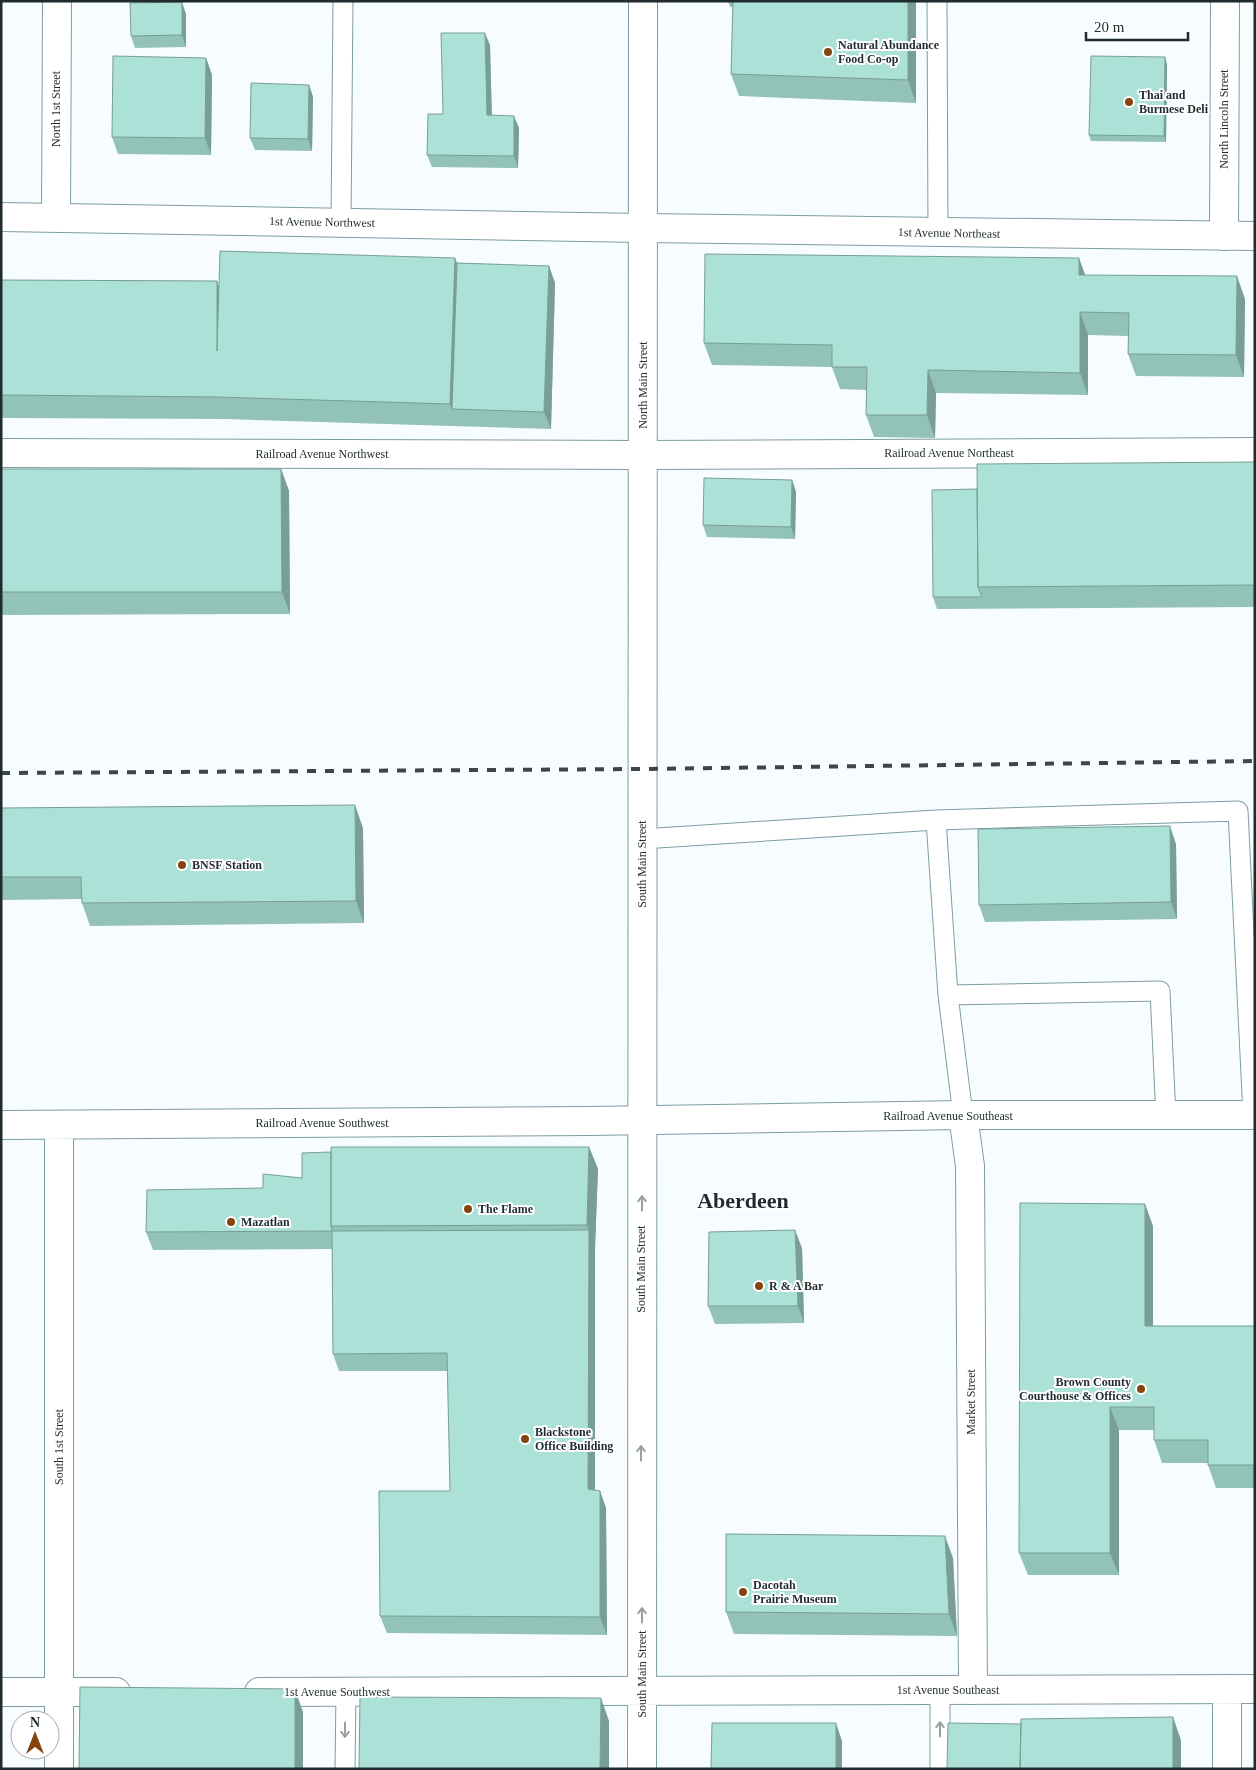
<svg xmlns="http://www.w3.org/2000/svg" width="1256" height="1770" font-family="'Times New Roman',serif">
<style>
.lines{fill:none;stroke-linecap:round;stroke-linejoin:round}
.service-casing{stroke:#7e9ca3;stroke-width:21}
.minor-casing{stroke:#7e9ca3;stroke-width:30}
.tertiary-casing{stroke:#7e9ca3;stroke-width:30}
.service{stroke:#fff;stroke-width:19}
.minor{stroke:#fff;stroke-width:28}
.tertiary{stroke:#fff;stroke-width:28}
.rail{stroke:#3b4649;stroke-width:4;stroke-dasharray:9 9;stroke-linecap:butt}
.wall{fill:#93c2b9}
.shaded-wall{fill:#789e96}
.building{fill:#abe1d7;stroke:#789e96}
.oneway{stroke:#9aa0a1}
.poi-dot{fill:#84440d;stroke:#fff;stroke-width:2}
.labels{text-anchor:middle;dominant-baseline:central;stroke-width:4;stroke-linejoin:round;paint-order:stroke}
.poi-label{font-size:12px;font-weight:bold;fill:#1f2b2e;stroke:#fff;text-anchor:start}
.street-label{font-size:12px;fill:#1f2b2e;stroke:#fff}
.town-label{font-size:22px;font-weight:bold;fill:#1f2b2e;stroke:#fff}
</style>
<rect width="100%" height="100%" fill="#f7fdff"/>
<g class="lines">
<g class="service-casing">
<path id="service" d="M 937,1 L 938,233
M 341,222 L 343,1
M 936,820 L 948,995 L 963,1115
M 642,839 L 936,820 L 1238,811 L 1253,1115
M 948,995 L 1160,991 L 1166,1117
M 345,1769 L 346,1692
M 940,1769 L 940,1690"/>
</g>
<g class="minor-casing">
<path id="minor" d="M 1,217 L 643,228
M 56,217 L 57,1
M 1224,236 L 1225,1
M 1,453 L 643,455 L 1255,452
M 963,1115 L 970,1166 L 973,1690
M 1,1125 L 589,1121 L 963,1115 L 1255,1115
M 59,1125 L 59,1769"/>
</g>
<g class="tertiary-casing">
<path id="tertiary" d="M 643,228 L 1255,236
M 1,1692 L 116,1692
M 259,1692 L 1255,1689
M 642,1769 L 643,1
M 1227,1769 L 1227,1689"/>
</g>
<use href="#service" class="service"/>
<use href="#minor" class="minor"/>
<use href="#tertiary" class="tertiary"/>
<path class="rail" d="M 1,773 L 642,769 L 1255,761"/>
</g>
<path class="wall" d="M 728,1 L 916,1 L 916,103 L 739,96 L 731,74 L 733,7 L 730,7 Z
M 186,14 L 186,47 L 135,48 L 131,36 Z
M 490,45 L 492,115 L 519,128 L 518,168 L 432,167 L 427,155 L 443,114 Z
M 206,58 L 212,75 L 211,155 L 118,154 L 112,137 Z
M 1167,64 L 1166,142 L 1091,141 L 1089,135 Z
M 309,85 L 313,97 L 312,151 L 255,150 L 250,138 Z
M 455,258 L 457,263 L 549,266 L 555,283 L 551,429 L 225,419 L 1,418 L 1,280 L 217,281 L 219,287 Z
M 1085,275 L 1245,299 L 1244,377 L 1136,376 L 1128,354 L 1128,336 L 1088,335 L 1088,395 L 936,393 L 935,438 L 874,437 L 866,415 L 866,390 L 840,389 L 832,367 L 712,365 L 704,343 Z
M 1255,462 L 1255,607 L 937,609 L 933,597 L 977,489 Z
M 1,469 L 281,469 L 289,491 L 290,614 L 1,615 Z
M 792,480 L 796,492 L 795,539 L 707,537 L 703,525 Z
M 1,808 L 363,828 L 364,923 L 90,926 L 82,903 L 82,899 L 1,900 Z
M 1176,844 L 1177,919 L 985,922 L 979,905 Z
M 589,1147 L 598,1169 L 595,1248 L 595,1490 L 600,1491 L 606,1508 L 607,1635 L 387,1633 L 380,1616 L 450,1491 L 448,1371 L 339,1371 L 333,1354 L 332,1249 L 153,1250 L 146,1232 L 263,1188 L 302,1178 Z
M 1153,1226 L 1153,1326 L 1255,1326 L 1255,1488 L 1216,1488 L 1208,1465 L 1208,1463 L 1162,1463 L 1154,1440 L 1154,1430 L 1119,1430 L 1119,1575 L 1028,1575 L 1019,1553 Z
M 802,1248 L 804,1323 L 715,1324 L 708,1306 Z
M 953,1558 L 957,1636 L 734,1634 L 726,1612 Z"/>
<path class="shaded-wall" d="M 908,1 L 916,1 L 916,103 L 908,80 Z
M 182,2 L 186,14 L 186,47 L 182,35 Z
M 485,33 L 490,45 L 492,127 L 487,115 Z
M 1165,57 L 1167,64 L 1166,142 L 1164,136 Z
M 206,58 L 212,75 L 211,155 L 205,138 Z
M 309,85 L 313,97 L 312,151 L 308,139 Z
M 514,116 L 519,128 L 518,168 L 514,156 Z
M 455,258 L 463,280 L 452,409 L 450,404 Z
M 1079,258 L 1087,280 L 1079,275 Z
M 549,266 L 555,283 L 551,429 L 544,412 Z
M 1237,276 L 1245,299 L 1244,377 L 1236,355 Z
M 217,281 L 225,304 L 217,351 Z
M 1080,312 L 1088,335 L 1088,395 L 1080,373 Z
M 928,370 L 936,393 L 935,438 L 927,415 Z
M 281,469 L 289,491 L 290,614 L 282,592 Z
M 792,480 L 796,492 L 795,539 L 791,527 Z
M 355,805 L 363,828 L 364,923 L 356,901 Z
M 1170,826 L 1176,844 L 1177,919 L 1171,902 Z
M 589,1147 L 598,1169 L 595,1248 L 587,1225 Z
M 1145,1204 L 1153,1226 L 1153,1348 L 1145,1326 Z
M 589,1230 L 595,1248 L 595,1507 L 588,1489 Z
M 795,1230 L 802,1248 L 804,1323 L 798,1306 Z
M 1110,1407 L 1119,1430 L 1119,1575 L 1110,1553 Z
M 600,1491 L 606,1508 L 607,1635 L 600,1617 Z
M 945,1536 L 953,1558 L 957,1636 L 949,1614 Z
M 295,1689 L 303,1712 L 303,1769 L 295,1769 Z
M 601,1698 L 609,1721 L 609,1769 L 600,1769 Z
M 1173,1717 L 1181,1740 L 1181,1769 L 1173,1769 Z
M 836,1723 L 842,1741 L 842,1769 L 836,1769 Z"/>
<path class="building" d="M 733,1 L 908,1 L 908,80 L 731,74 Z
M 182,2 L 182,35 L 131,36 L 130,3 Z
M 441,33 L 485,33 L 487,115 L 514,116 L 514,156 L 427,155 L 428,114 L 443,114 Z
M 113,56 L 206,58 L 205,138 L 112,137 Z
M 1091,56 L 1165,57 L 1164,136 L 1089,135 Z
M 251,83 L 309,85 L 308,139 L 250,138 Z
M 220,251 L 455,258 L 450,404 L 217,397 L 1,395 L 1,280 L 217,281 L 217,351 Z
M 705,254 L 1079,258 L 1079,275 L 1237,276 L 1236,355 L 1128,354 L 1129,313 L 1080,312 L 1080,373 L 928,370 L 927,415 L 866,415 L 867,367 L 832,367 L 832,345 L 704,343 Z
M 457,263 L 549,266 L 544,412 L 452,409 Z
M 1255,462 L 1255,585 L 978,587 L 977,464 Z
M 1,469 L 281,469 L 282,592 L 1,592 Z
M 704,478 L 792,480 L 791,527 L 703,525 Z
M 977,489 L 978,587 L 982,597 L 933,597 L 932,490 Z
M 355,805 L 356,901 L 82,903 L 81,877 L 1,877 L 1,808 Z
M 1170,826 L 1171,902 L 979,905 L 978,829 Z
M 331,1147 L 589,1147 L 587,1225 L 331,1226 Z
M 331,1152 L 331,1226 L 332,1231 L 146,1232 L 147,1190 L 263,1188 L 263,1174 L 302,1178 L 302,1153 Z
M 1020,1203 L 1145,1204 L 1145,1326 L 1255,1326 L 1255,1465 L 1208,1465 L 1208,1440 L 1154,1440 L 1154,1407 L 1110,1407 L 1110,1553 L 1019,1553 Z
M 589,1230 L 588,1489 L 600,1491 L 600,1617 L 380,1616 L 379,1491 L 450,1491 L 447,1353 L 333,1354 L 332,1231 Z
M 795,1230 L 798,1306 L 708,1306 L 709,1232 Z
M 726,1534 L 945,1536 L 949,1614 L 726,1612 Z
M 80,1687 L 295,1689 L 295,1769 L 79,1769 Z
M 360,1697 L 601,1698 L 600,1769 L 359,1769 Z
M 1173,1717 L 1173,1769 L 1020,1769 L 1021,1719 Z
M 712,1723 L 836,1723 L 836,1769 L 711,1769 Z
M 948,1723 L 1021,1724 L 1020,1769 L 947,1769 Z"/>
<defs><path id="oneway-shaft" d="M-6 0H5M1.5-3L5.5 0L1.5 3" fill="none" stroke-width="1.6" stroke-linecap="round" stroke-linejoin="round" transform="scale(1.25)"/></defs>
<g class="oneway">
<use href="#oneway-shaft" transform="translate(642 1203) rotate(-90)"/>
<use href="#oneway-shaft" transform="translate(641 1453) rotate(-90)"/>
<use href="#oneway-shaft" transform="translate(642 1615) rotate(-90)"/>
<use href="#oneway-shaft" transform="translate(940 1729) rotate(-90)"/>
<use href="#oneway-shaft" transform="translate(345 1730) rotate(90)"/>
</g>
<g class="poi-dot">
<circle cx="828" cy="52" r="5"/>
<circle cx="1129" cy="102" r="5"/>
<circle cx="182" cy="865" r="5"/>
<circle cx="468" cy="1209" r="5"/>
<circle cx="231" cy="1222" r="5"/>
<circle cx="759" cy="1286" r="5"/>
<circle cx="1141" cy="1389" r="5"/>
<circle cx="525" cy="1439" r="5"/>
<circle cx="743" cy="1592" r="5"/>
</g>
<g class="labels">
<g class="poi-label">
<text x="838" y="45">Natural Abundance<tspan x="838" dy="14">Food Co-op</tspan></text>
<text x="1139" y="95">Thai and<tspan x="1139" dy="14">Burmese Deli</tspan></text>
<text x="192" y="865">BNSF Station</text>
<text x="478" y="1209">The Flame</text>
<text x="241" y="1222">Mazatlan</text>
<text x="769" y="1286">R &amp; A Bar</text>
<text x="1131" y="1382" text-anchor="end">Brown County<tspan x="1131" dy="14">Courthouse &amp; Offices</tspan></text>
<text x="535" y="1432">Blackstone<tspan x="535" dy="14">Office Building</tspan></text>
<text x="753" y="1585">Dacotah<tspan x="753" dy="14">Prairie Museum</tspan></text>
</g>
<g class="street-label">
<text transform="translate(56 109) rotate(-90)">North 1st Street</text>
<text transform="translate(1224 119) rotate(-90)">North Lincoln Street</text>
<text transform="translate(322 222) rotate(1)">1st Avenue Northwest</text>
<text transform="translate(949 233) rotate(1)">1st Avenue Northeast</text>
<text transform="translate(643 385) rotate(-90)">North Main Street</text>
<text x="949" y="453">Railroad Avenue Northeast</text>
<text x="322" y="454">Railroad Avenue Northwest</text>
<text transform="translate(642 864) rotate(-90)">South Main Street</text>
<text x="948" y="1116">Railroad Avenue Southeast</text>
<text x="322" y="1123">Railroad Avenue Southwest</text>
<text transform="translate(641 1269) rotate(-90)">South Main Street</text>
<text transform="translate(971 1402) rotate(-90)">Market Street</text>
<text transform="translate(59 1447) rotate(-90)">South 1st Street</text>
<text transform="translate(642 1674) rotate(-90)">South Main Street</text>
<text x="948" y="1690">1st Avenue Southeast</text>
<text x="337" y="1692">1st Avenue Southwest</text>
</g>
<g class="town-label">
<text x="743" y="1200">Aberdeen</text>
</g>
</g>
<rect width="1256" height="1770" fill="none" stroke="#1f2b2e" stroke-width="5"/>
<g transform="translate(35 1735)"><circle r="24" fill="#ffffff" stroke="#a5aaab"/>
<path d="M0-4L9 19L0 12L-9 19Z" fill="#84440d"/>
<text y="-8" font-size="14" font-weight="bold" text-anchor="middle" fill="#1f2b2e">N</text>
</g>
<path d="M1086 32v8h102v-8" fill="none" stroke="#1f2b2e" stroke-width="2.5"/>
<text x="1094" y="32" font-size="15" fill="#1f2b2e" stroke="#ffffff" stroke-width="4" paint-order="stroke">20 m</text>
</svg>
